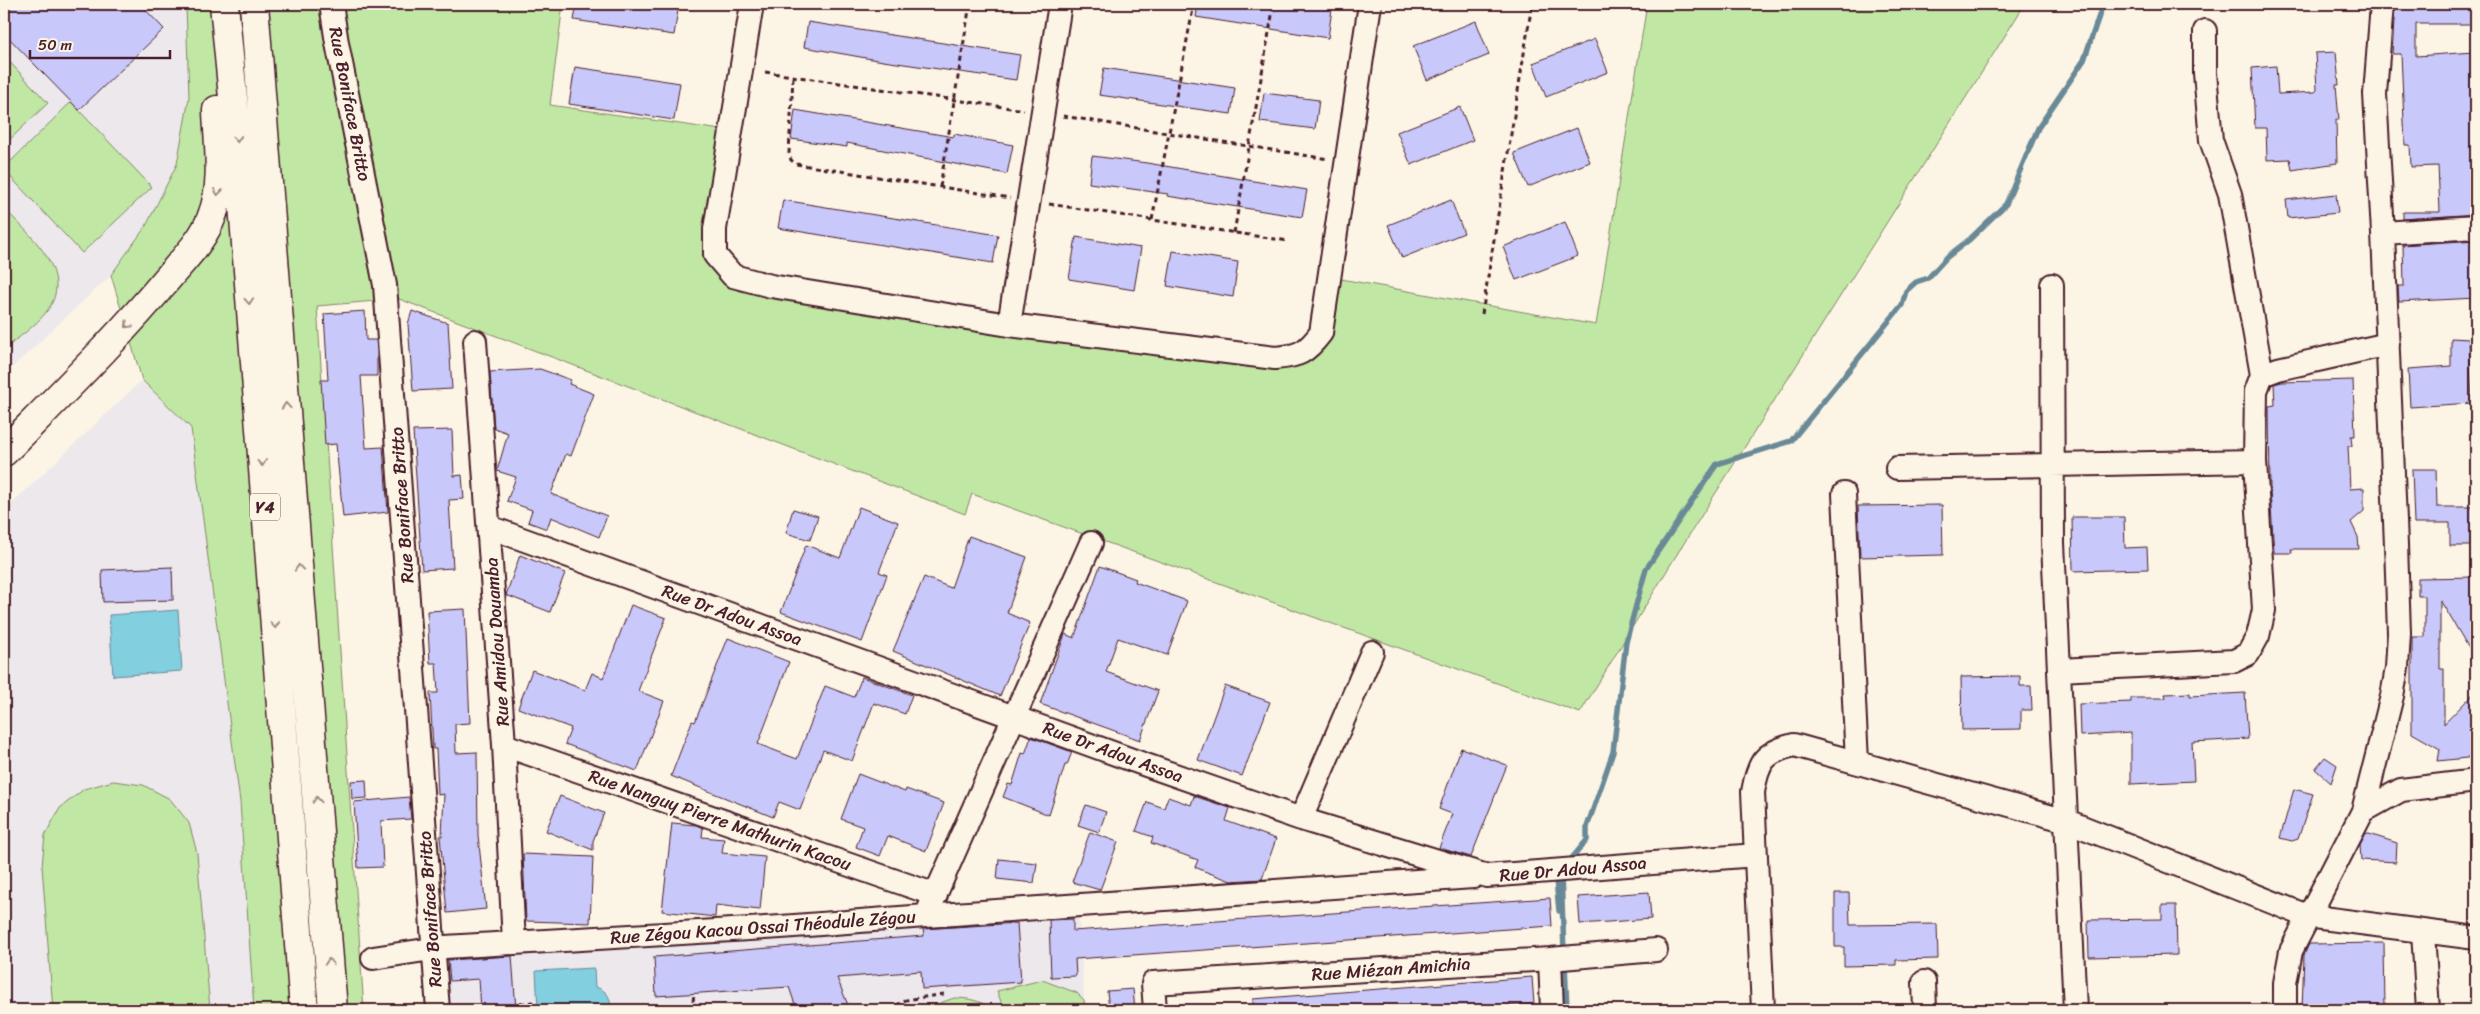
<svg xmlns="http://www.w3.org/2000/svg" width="2480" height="1014" font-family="Sriracha,sans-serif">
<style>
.built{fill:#ece8ec}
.green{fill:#c0e8a4;stroke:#858468}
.water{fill:#81cfdf;stroke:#6b8997}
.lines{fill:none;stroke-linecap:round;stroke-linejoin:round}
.stream{stroke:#6b8997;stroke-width:5.5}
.building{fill:#c8c8fb;stroke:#4a1f2b}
.minor-casing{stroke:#4a1f2b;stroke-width:26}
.highway-casing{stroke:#4a1f2b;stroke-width:31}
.path{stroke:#4a1f2b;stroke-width:3;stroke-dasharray:5 4;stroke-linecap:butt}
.minor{stroke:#fcf5e5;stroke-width:22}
.highway{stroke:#fcf5e5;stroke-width:28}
.oneway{stroke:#a38a88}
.labels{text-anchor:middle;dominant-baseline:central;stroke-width:4;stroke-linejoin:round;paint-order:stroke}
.shield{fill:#fcf5e5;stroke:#7f5f63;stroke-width:1}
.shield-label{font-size:16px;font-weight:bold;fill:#4a1f2b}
.street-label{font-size:18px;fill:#4a1f2b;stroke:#fcf5e5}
</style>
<rect width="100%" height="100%" fill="#fcf5e5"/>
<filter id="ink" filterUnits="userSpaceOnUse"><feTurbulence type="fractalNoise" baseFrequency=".02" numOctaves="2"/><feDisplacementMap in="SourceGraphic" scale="10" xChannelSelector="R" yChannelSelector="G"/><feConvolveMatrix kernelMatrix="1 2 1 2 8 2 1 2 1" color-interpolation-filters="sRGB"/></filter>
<g filter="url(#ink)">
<path class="built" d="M 4,4 L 186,4 L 189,98 L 177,164 L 146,226 L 111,275 L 4,375 Z
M 142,380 L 191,428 L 240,802 L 255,1010 L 4,1010 L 4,511 Z
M 1078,908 L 1085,1010 L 449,1010 L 445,954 Z"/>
<path class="green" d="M 186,4 L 563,4 L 550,105 L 721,130 L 707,234 L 732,278 L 1290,369 L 1331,337 L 1341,279 L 1596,325 L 1647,4 L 2025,4 L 1674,559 L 1580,713 L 972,494 L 965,514 L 399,299 L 317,306 L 364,1010 L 254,1010 L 240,802 L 191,428 L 142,380 L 111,275 L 146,226 L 177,164 L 189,98 Z
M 4,56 L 48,103 L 4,145 Z
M 71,102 L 152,187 L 82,253 L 4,170 L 4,168 Z
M 4,208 C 28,234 76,272 47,311 C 36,326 17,338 4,350 Z
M 113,781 L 143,785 L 170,799 L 189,823 L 197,853 L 210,1010 L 53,1010 L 42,866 L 45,835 L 60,808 L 84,789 Z
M 1042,980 L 1077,993 L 1084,1000 L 1085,1010 L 1004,1010 L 997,991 Z
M 954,998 C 970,998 981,1001 994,1010 L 930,1010 L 940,1003 Z"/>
<path class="water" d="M 178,610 L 182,671 L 113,676 L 109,615 Z
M 594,968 L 595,987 C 607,990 612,998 610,1010 L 538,1010 L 536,971 Z"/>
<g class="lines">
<path class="stream" d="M 1568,863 L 1587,840 L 1587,827 L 1613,752 L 1626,642 L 1646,569 L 1717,464 L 1791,441 L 1902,305 L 1906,291 L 1916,282 L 1928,278 L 1947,257 L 1970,239 L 2006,204 L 2038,128 L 2084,60 L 2103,4
M 1561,874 L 1564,952
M 1556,880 L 1559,911
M 1565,962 L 1567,1010"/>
</g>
<path class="building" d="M 4,4 L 140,4 L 164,29 L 79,110 L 4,33 Z
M 577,4 L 679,4 L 674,35 L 574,20 Z
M 1198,4 L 1297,4 L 1332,9 L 1328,38 L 1196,17 Z
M 2395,4 L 2476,4 L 2476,24 L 2416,24 L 2416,56 L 2474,52 L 2476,214 L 2403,219 L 2403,212 L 2440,212 L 2438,166 L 2411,167 L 2410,145 L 2405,145 L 2401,54 L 2392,54 Z
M 1476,21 L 1489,55 L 1427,80 L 1413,46 Z
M 808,22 L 1020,55 L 1016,80 L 883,61 L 804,47 Z
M 1595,39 L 1608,72 L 1546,97 L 1533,63 Z
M 2336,52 L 2339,85 L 2336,85 L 2339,120 L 2336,120 L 2337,163 L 2292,170 L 2290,159 L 2267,160 L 2266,128 L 2255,128 L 2252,68 L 2276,66 L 2278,94 L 2315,92 L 2317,90 L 2315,53 Z
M 575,67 L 680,83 L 674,120 L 569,104 Z
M 1104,68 L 1235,88 L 1231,114 L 1099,95 Z
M 1264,93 L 1319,100 L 1315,129 L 1260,122 Z
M 1460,107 L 1473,140 L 1411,165 L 1397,132 Z
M 795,110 L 954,137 L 954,134 L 1013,145 L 1007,174 L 847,143 L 847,147 L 791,139 Z
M 1577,128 L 1590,162 L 1528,187 L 1514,153 Z
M 1092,156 L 1147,163 L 1307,190 L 1302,217 L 1167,196 L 1168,194 L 1089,183 Z
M 2336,194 L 2338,213 L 2288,218 L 2286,200 Z
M 783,200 L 998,235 L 993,263 L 778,228 Z
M 1451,200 L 1464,233 L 1402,258 L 1388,225 Z
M 1565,222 L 1578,256 L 1516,280 L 1503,247 Z
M 1076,237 L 1141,248 L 1134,290 L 1069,279 Z
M 2476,240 L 2476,298 L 2399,302 L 2398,286 L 2404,286 L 2403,245 Z
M 1173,251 L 1238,262 L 1233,297 L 1167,286 Z
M 365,311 L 366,340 L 376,340 L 377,351 L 377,376 L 361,376 L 366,448 L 383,447 L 388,512 L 343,517 L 336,444 L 325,445 L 321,380 L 328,380 L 324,314 Z
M 412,311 L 448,323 L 452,389 L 413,391 L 408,324 Z
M 2451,338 L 2469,339 L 2472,403 L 2410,407 L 2408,369 L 2451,366 Z
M 540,369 L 571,380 L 569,384 L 594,394 L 571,456 L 566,454 L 551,494 L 607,516 L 599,537 L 551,517 L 547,529 L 528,522 L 532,510 L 507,501 L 516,477 L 497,471 L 508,433 L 494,428 L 490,372 Z
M 2353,380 L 2355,436 L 2351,436 L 2352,446 L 2348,446 L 2350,489 L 2364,488 L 2364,511 L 2351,522 L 2358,537 L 2359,549 L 2291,549 L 2292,553 L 2274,553 L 2270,491 L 2269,406 L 2275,405 L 2274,384 L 2282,382 Z
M 452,430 L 454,476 L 462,475 L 464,499 L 449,500 L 453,568 L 422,570 L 413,431 Z
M 2412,469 L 2436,469 L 2437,507 L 2476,507 L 2476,546 L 2450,546 L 2450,523 L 2414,523 Z
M 1942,505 L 1943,555 L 1860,557 L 1858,506 Z
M 859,507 L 898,522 L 879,572 L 887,575 L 862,642 L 781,612 L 806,545 L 840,558 Z
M 793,509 L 818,516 L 810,540 L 786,533 Z
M 2072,517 L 2124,517 L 2125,548 L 2147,547 L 2148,569 L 2073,571 Z
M 969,536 L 1027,557 L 1007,613 L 1030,623 L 1000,696 L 893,651 L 924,577 L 951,588 Z
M 520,555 L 565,573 L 550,612 L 506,595 Z
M 1100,566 L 1136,579 L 1135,582 L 1187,601 L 1167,655 L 1118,638 L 1106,672 L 1158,691 L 1140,740 L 1040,704 L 1065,634 L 1074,638 Z
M 172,567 L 173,600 L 103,602 L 102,570 Z
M 2476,577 L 2476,660 L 2440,600 L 2440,669 L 2444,669 L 2444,724 L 2476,691 L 2476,757 L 2438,761 L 2440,749 L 2412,733 L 2412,637 L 2425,637 L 2425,596 L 2418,596 L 2418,578 Z
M 631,605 L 666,618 L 638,691 L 664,701 L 637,771 L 565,744 L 571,728 L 518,708 L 532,670 L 585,690 L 592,673 L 603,678 Z
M 465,609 L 470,723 L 455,724 L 456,753 L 477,752 L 478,835 L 486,909 L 447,913 L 440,836 L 442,836 L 444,794 L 438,795 L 436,749 L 433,749 L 430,693 L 438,693 L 436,663 L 430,663 L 427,611 Z
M 728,638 L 789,662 L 758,744 L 797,759 L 825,686 L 854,697 L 862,677 L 912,695 L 905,714 L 874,703 L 852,761 L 823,750 L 800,810 L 779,802 L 773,817 L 671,776 L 692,721 L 695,722 Z
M 2020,676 L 2020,686 L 2031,686 L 2032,710 L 2021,710 L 2021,729 L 1962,730 L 1961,677 Z
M 1225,686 L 1270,702 L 1242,776 L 1198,760 Z
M 2190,693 L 2190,696 L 2245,693 L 2248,739 L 2192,742 L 2194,781 L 2131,784 L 2131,733 L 2080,736 L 2079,704 L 2131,702 L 2131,698 L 2166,698 L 2165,694 Z
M 1031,737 L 1072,752 L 1067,765 L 1065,765 L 1049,815 L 1003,797 L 1008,784 L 1012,785 L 1022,753 L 1025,754 Z
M 1461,748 L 1507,765 L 1471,857 L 1439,848 L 1452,814 L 1439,809 Z
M 2325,757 L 2337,765 L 2331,783 L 2315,769 Z
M 858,774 L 905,792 L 906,789 L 944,803 L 926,851 L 888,836 L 880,856 L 856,847 L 863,827 L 841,819 Z
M 366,780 L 367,798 L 352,799 L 351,781 Z
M 2294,789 L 2313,794 L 2298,839 L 2292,841 L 2280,838 Z
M 560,796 L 604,813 L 593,841 L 593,850 L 546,831 Z
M 1194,796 L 1230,808 L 1226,821 L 1276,839 L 1262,879 L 1231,881 L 1204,871 L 1195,867 L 1198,860 L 1151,843 L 1153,837 L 1136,831 L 1147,802 L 1164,808 L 1168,797 L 1191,805 Z
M 409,797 L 411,819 L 381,821 L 383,867 L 358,868 L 354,802 Z
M 1086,805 L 1106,812 L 1099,832 L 1078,825 Z
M 672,823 L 696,825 L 703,828 L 702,837 L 724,839 L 722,853 L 765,857 L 760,910 L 716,905 L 715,917 L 662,911 Z
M 1090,832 L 1118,842 L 1100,890 L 1072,882 Z
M 2366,833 L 2397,843 L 2396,862 L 2361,860 L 2360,845 Z
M 523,854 L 593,857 L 590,923 L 526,921 Z
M 999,859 L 1037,863 L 1034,883 L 997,879 Z
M 1649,892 L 1651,919 L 1580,924 L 1578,897 Z
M 1835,893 L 1849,893 L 1850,925 L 1937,924 L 1938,959 L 1896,960 L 1896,965 L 1844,966 L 1844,947 L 1835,947 Z
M 1550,898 L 1552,926 L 1075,959 L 1076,976 L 1051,977 L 1049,920 L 1073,919 L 1073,931 Z
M 2162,905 L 2176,905 L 2177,955 L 2089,957 L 2088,920 L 2162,919 Z
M 1017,923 L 1021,982 L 922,989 L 921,971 L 837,978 L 850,1010 L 797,1010 L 789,987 L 656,996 L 654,957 L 924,936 L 923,929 Z
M 2384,943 L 2385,1008 L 2302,1009 L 2304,955 L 2309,944 Z
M 512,956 L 516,1010 L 481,1010 L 479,979 L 450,981 L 448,960 Z
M 1532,977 L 1534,1004 L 1453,1010 L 1253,1010 L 1253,999 Z
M 1133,989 L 1135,1010 L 1109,1010 L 1107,991 Z"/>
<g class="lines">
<g class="minor-casing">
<path id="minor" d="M 331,4 L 337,43 L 385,285 L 438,1010
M 752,4 L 715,229 L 715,255 L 733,276 L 771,286 L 1009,325 L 1275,358 C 1299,356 1306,353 1321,333 L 1370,4
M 2205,31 L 2205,73 L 2211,140 L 2230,194 L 2262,375
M 2383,233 L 2476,227
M 2052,285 L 2053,543 L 2075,1010
M 1009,325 L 1060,4
M 475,341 L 504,745 L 514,943
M 1897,468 L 2255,461 L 2256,391 L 2262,375 L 2278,369 L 2388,344
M 1844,494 L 1857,762
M 489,527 L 1146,765 L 1301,819 L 1487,876 L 1756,855
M 2059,670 L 2234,661 L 2248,654 L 2258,636 L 2264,610 L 2255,461
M 504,745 L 936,895
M 2363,811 L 2401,790 L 2476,781
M 1301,819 L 1372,652
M 926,916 L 1473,877
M 2423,933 L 2428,1010
M 373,958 L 445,947 L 781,927 L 926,916 L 1091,543
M 1550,959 L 1552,1010
M 1924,982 L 1925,1010
M 1155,1010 L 1153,983 L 1550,959 L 1656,950
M 1763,1010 L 1753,792 C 1758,762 1764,752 1794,745 L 2067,821 L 2307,916 L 2476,938
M 2285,1010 L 2285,983 L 2291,951 L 2363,811 L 2392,696 L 2397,668 L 2399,633 L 2396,545 L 2383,233 L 2375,94 L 2382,4"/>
</g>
<g class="highway-casing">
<path id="highway" d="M 224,4 L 242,191 L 304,1010
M 254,4 L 333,1010
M 4,452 C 60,395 117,339 168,278 C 184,259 204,239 212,216 C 225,183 218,144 217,110"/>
</g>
<path class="path" d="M 765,72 L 1024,110
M 793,77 L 789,153 L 791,160 L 796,164 L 1010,198
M 1063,116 L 1328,159
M 940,187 L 970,4
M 1049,204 L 1288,241
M 1152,220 L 1194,4
M 1234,233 L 1274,4
M 1482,314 L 1532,4
M 517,1010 L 517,1004 L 533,1002
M 692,1010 L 694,993
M 888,1010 L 906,1000 L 944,994"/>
<use href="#minor" class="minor"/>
<use href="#highway" class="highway"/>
</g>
<defs><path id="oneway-chevron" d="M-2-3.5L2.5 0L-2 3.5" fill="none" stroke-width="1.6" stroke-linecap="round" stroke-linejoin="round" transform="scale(1.25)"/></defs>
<g class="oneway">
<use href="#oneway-chevron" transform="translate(237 139) rotate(85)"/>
<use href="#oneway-chevron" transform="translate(218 192) rotate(97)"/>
<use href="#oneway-chevron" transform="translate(249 301) rotate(86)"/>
<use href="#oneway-chevron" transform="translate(128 325) rotate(133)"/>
<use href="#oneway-chevron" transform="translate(286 406) rotate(-94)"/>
<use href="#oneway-chevron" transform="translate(262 463) rotate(85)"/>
<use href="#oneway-chevron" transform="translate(299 568) rotate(-94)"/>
<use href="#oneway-chevron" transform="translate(275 625) rotate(85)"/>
<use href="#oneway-chevron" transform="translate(317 800) rotate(-94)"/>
<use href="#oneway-chevron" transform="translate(329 962) rotate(-94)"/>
</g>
</g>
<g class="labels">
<rect class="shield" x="250" y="493.5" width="30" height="27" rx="4"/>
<g class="shield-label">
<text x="265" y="507">Y4</text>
</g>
<g class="street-label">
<text transform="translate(350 104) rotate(79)">Rue Boniface Britto</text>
<text transform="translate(402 505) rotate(-94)">Rue Boniface Britto</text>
<text transform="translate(732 615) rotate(20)">Rue Dr Adou Assoa</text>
<text transform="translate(497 642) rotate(-94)">Rue Amidou Douamba</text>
<text transform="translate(1113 752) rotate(20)">Rue Dr Adou Assoa</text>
<text transform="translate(720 820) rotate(19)">Rue Nanguy Pierre Mathurin Kacou</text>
<text transform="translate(1573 869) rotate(-5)">Rue Dr Adou Assoa</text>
<text transform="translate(430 909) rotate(-94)">Rue Boniface Britto</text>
<text transform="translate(763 927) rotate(-4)">Rue Zégou Kacou Ossai Théodule Zégou</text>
<text transform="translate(1391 969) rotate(-4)">Rue Miézan Amichia</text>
</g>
</g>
<rect width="2480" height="1014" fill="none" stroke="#fcf5e5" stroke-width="20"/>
<rect x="10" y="10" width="2460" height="994" fill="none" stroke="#4a1f2b" stroke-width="2" filter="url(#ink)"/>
<path d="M30 50v8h140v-8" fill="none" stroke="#4a1f2b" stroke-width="2.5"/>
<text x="38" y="50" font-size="15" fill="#4a1f2b" stroke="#fcf5e5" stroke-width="4" paint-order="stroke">50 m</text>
</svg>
